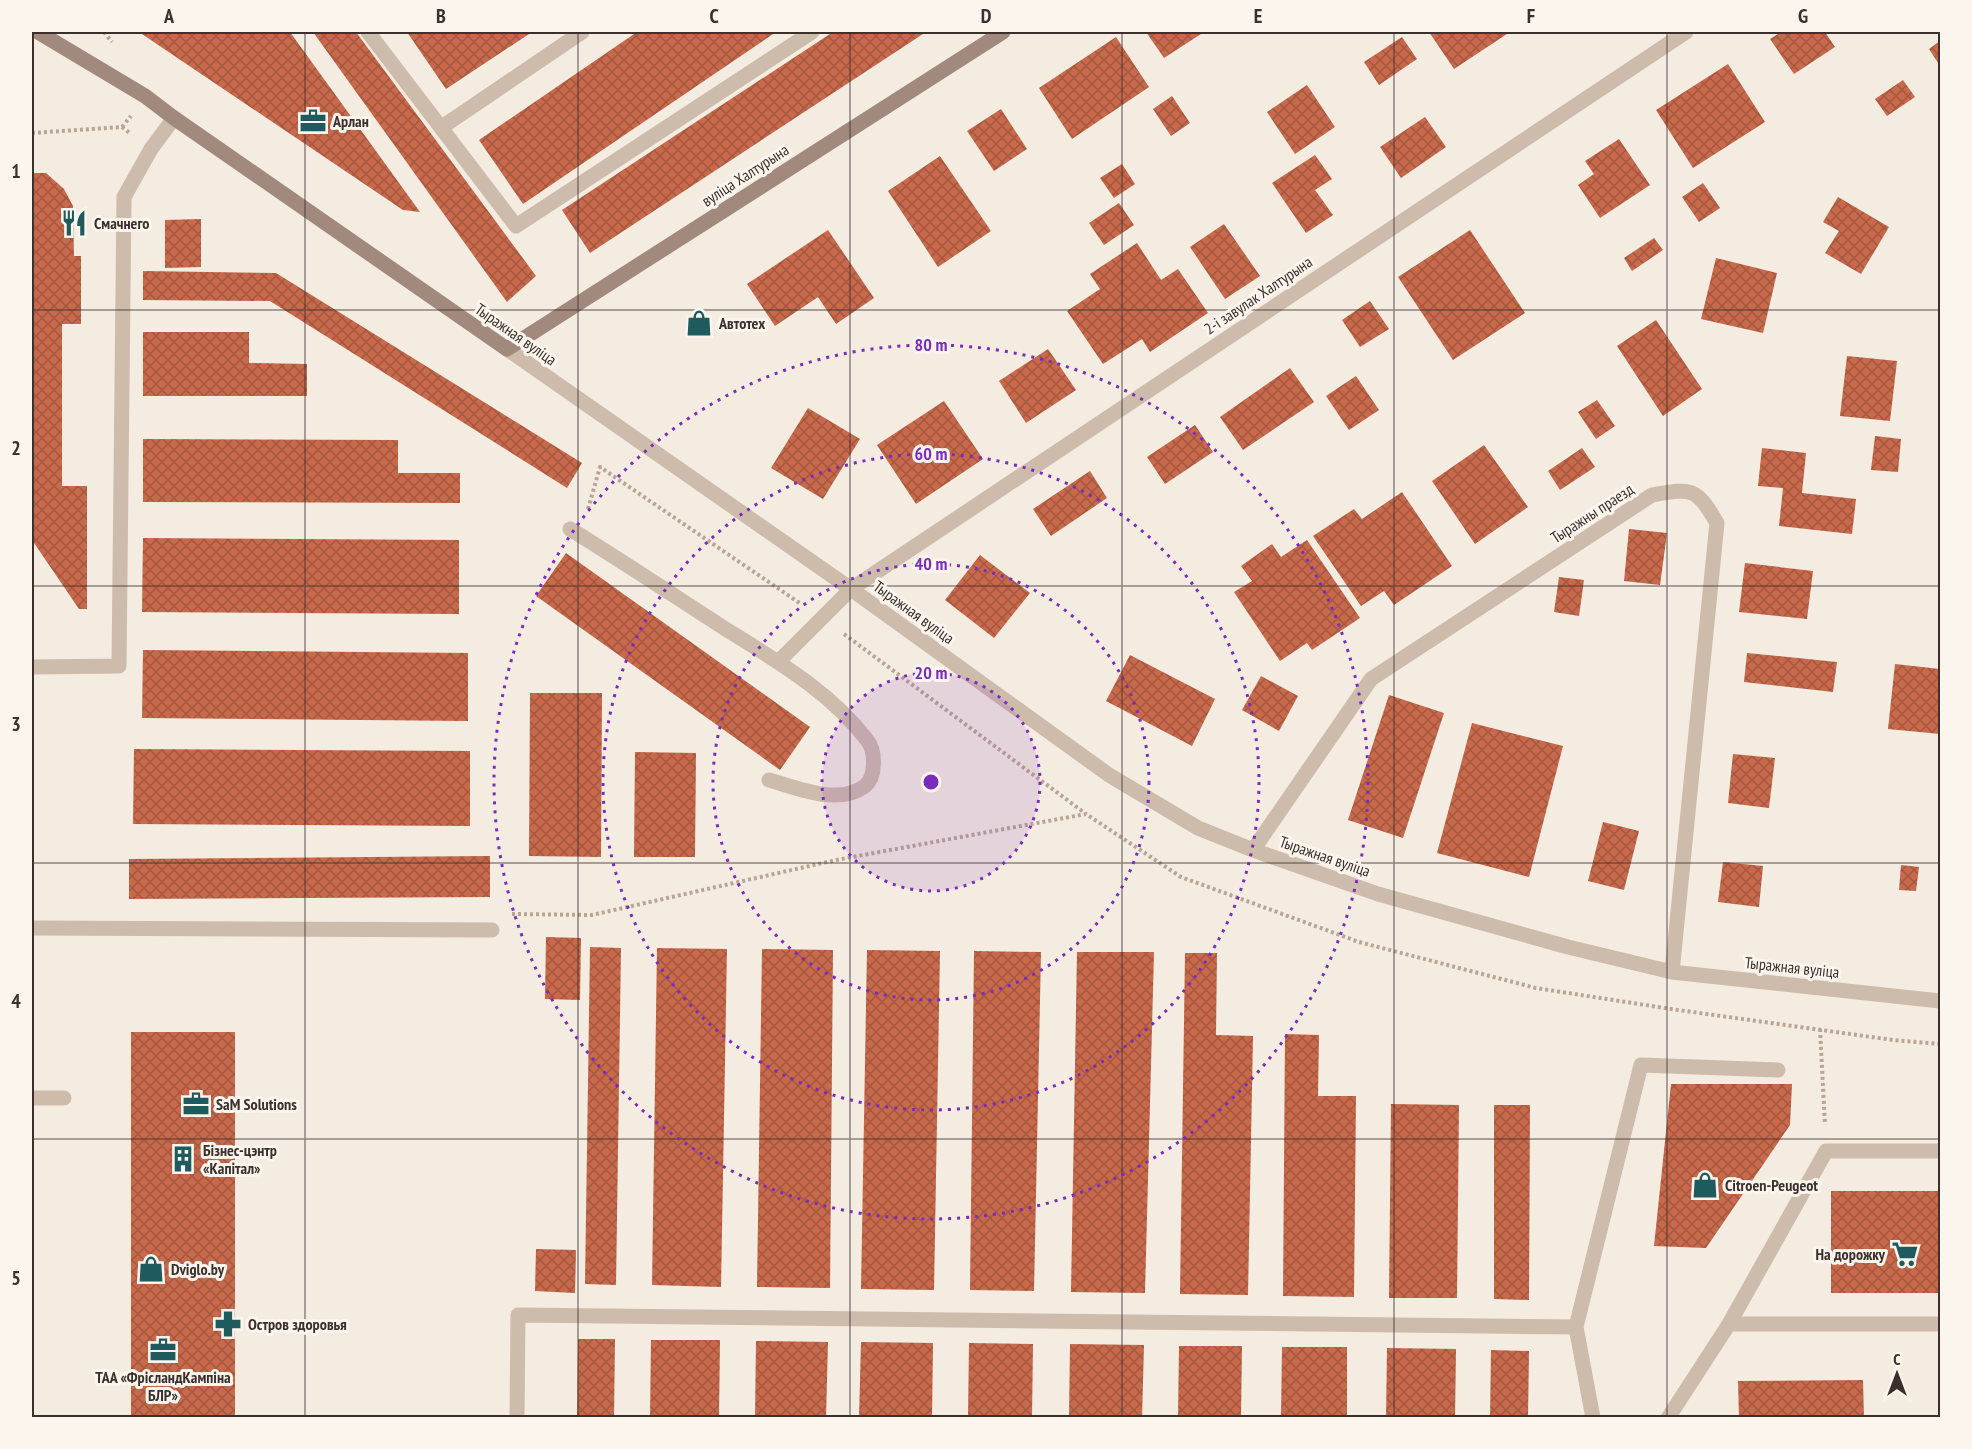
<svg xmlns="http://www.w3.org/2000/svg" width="1972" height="1449" font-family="'PT Sans Narrow',sans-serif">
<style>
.building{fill:url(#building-cross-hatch)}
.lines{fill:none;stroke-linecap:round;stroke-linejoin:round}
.path{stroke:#b9a596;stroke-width:4;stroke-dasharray:3 3;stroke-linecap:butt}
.lane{stroke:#cdbbac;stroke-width:15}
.street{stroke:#cdbbac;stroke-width:15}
.secondary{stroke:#a18a7d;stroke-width:15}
.grid{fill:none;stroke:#3b302b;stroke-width:1.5;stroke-opacity:0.55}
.ring{fill:none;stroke:#7b2cbf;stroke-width:3;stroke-dasharray:3 6}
.labels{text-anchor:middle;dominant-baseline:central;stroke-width:6;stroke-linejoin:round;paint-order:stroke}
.poi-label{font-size:16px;font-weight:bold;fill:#3b302b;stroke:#fbf5ee;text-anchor:start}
.street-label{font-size:16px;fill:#3b302b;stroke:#fbf5ee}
.centre{fill:#7b2cbf;stroke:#fbf5ee;stroke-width:3}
.ring-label{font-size:18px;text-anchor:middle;font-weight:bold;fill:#7b2cbf;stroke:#fbf5ee;stroke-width:6;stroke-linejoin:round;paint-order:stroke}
.neatline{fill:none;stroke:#3b302b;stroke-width:2}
.grid-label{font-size:20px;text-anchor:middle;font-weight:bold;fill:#3b302b}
</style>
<defs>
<pattern id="building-cross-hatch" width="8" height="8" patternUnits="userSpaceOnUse" patternTransform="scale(1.5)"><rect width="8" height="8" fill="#c8694b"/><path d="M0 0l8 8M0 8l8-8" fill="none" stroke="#a4573f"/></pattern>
</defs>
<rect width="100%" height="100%" fill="#f4ebe1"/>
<path class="building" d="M 139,32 L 290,32 L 420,212 L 403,210 Z
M 313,32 L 356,32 L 536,276 L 507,302 Z
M 407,32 L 532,32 L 446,89 Z
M 637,32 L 776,32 L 523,204 L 479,140 Z
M 833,32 L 926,32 L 590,253 L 562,210 Z
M 1146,32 L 1204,32 L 1164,58 Z
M 1429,32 L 1510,32 L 1454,69 Z
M 1781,32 L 1825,32 L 1835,47 L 1794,74 L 1770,39 Z
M 1116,37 L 1149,87 L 1072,139 L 1039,88 Z
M 1402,37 L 1417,59 L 1379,85 L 1364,62 Z
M 1940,41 L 1940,66 L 1929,49 Z
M 1728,64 L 1765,122 L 1693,168 L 1656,110 Z
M 1903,80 L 1915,97 L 1887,116 L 1875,99 Z
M 1307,85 L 1335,127 L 1295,154 L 1267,112 Z
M 1172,96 L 1190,123 L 1171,136 L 1153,109 Z
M 1001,109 L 1027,149 L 994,171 L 967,131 Z
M 1425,117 L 1446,147 L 1401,178 L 1380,147 Z
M 1619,139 L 1650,185 L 1600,218 L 1578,185 L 1594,174 L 1585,161 Z
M 1315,155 L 1332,179 L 1315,190 L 1333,215 L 1306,233 L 1272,183 Z
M 940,156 L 991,231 L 938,267 L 888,191 Z
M 1122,164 L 1135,184 L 1114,198 L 1100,178 Z
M 32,173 L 46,173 L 64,189 L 73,206 L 74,256 L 81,256 L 81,324 L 62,324 L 62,486 L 87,486 L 87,609 L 79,609 L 32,540 Z
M 1703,183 L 1720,208 L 1699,222 L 1682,197 Z
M 1838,197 L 1889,227 L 1861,274 L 1825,253 L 1839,231 L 1823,222 Z
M 1119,203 L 1134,225 L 1104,245 L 1089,223 Z
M 201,219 L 201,267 L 165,268 L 165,220 Z
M 1224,224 L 1260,276 L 1225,299 L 1190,247 Z
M 828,230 L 874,298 L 836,324 L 818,297 L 775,326 L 747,284 Z
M 1470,230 L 1525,313 L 1453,360 L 1398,277 Z
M 1654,238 L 1663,250 L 1632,271 L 1624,258 Z
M 1137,243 L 1161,280 L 1178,269 L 1208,313 L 1150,352 L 1142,339 L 1103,364 L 1067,311 L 1100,289 L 1090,274 Z
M 1716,258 L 1777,273 L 1763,333 L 1701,319 Z
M 143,271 L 276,273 L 582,463 L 567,488 L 270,301 L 143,300 Z
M 1370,301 L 1389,329 L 1360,347 L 1342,320 Z
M 1656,320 L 1702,389 L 1663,416 L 1617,346 Z
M 143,332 L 249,332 L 249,363 L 307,364 L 307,396 L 143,396 Z
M 1048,349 L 1076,390 L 1026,423 L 999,381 Z
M 1847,356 L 1897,361 L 1890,421 L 1840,416 Z
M 1290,368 L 1314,402 L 1243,450 L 1220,417 Z
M 1356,376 L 1379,410 L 1349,430 L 1326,396 Z
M 1597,400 L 1615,426 L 1596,439 L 1578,412 Z
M 944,401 L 983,459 L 916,504 L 877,445 Z
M 808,408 L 860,439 L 823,499 L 771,468 Z
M 1195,425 L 1213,452 L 1165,484 L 1147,457 Z
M 1875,436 L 1901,439 L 1898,472 L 1871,470 Z
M 143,439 L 398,440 L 398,473 L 460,473 L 460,503 L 143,502 Z
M 1484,445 L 1528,507 L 1475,544 L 1432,481 Z
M 1582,448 L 1595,467 L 1560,490 L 1548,471 Z
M 1762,448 L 1806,453 L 1802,493 L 1856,499 L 1852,534 L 1779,526 L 1783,488 L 1758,486 Z
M 1090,471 L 1107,498 L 1051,536 L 1033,509 Z
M 1402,492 L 1452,566 L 1394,605 L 1384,591 L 1361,606 L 1313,536 L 1354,509 L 1362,519 Z
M 1629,529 L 1667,533 L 1660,585 L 1624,581 Z
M 143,538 L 459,540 L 459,614 L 142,612 Z
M 1307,540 L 1360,618 L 1312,650 L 1307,643 L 1280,661 L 1234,592 L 1252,581 L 1241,566 L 1272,544 L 1281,557 Z
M 566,553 L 810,727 L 780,770 L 536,596 Z
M 980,555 L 1030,593 L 994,638 L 945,600 Z
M 1745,563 L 1813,571 L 1807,619 L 1739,612 Z
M 1559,577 L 1584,580 L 1579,616 L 1554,612 Z
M 143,650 L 468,653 L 468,721 L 142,718 Z
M 1747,653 L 1837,662 L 1833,692 L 1744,682 Z
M 1130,655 L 1215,699 L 1192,746 L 1106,701 Z
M 1895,664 L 1940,669 L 1940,734 L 1888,729 Z
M 1261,676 L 1298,696 L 1279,731 L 1242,710 Z
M 530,693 L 602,693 L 601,857 L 529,856 Z
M 1389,695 L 1444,713 L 1403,838 L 1348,820 Z
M 1472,723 L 1563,746 L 1529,877 L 1437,853 Z
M 134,749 L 470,751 L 470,826 L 133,824 Z
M 635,752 L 696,753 L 695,857 L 634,857 Z
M 1733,754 L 1775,758 L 1769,808 L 1728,803 Z
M 1603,822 L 1639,831 L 1624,890 L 1588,881 Z
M 490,856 L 490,897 L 129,899 L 129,859 Z
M 1723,862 L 1763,866 L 1759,907 L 1718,902 Z
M 1901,865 L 1919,867 L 1916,891 L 1899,890 Z
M 546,937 L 581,938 L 580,1000 L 545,999 Z
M 590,947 L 621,948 L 616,1285 L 585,1284 Z
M 657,948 L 727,949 L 721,1287 L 652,1285 Z
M 762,949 L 833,950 L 830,1288 L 757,1287 Z
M 867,950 L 940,951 L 934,1290 L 861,1289 Z
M 974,951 L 1041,952 L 1034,1291 L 970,1290 Z
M 1077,952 L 1154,952 L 1145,1293 L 1071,1292 Z
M 1185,953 L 1217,953 L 1216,1035 L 1253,1036 L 1248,1295 L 1180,1294 Z
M 131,1032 L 235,1032 L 235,1418 L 131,1418 Z
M 1285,1034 L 1319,1035 L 1318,1096 L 1356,1096 L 1354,1297 L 1283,1296 Z
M 1671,1084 L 1792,1084 L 1790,1125 L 1706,1248 L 1654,1246 Z
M 1391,1104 L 1459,1105 L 1457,1298 L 1389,1298 Z
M 1494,1105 L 1530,1105 L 1529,1300 L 1494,1299 Z
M 1831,1191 L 1940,1191 L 1940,1293 L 1831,1293 Z
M 536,1249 L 576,1250 L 575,1293 L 535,1291 Z
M 578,1339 L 615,1339 L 614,1418 L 577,1418 Z
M 651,1340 L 720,1340 L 719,1418 L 650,1418 Z
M 756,1341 L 828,1342 L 826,1418 L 755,1418 Z
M 861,1342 L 933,1343 L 932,1418 L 859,1418 Z
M 969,1343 L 1033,1344 L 1032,1418 L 968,1418 Z
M 1070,1344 L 1144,1345 L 1142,1418 L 1069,1418 Z
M 1179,1346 L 1242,1346 L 1241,1418 L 1178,1418 Z
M 1282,1347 L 1347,1347 L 1347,1418 L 1281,1418 Z
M 1387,1348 L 1456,1349 L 1455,1418 L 1386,1418 Z
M 1491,1350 L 1529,1351 L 1528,1418 L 1490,1418 Z
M 1863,1380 L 1864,1418 L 1739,1418 L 1738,1381 Z"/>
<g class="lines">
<path class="path" d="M 104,32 L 112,42
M 122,127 L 131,116
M 32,133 L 122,127 L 131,134
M 588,509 L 600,467 L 801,604
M 844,634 L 1086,814
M 512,914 L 592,915 L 836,860 L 1086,814 L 1181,877 L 1359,942 L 1536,988 L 1671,1009 L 1893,1040 L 1940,1044
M 1820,1029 L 1825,1125"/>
<path class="lane" d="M 368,32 L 516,226 L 812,32
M 442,127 L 582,32
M 570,529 C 622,561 673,595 724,628 C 775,660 830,691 867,740 C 876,751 876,777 865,786 C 838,806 798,788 769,780
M 778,662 L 851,589
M 32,667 L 119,666 L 124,197 L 151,149 L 174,118
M 32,928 L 492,930
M 32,1098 L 64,1098
M 1729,1324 L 1826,1151 L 1940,1151
M 1576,1327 L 1641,1065 L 1778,1070
M 517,1418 L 518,1315 L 1576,1327 L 1593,1418
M 1668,1418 L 1729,1324 L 1940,1324"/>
<path class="street" d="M 507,349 L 851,589 L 1109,775 L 1198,828 L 1253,850 L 1378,894 L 1568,947 L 1672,972 L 1940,1001
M 851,589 L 1686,32
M 1253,850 L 1371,679 L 1652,495 C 1692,488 1696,487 1717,523 L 1672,972"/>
<path class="secondary" d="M 38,32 L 145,96 L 174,118 L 507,349 L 1003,32"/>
</g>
<path class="grid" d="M 305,32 L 305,1418M 578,32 L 578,1418M 850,32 L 850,1418M 1122,32 L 1122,1418M 1394,32 L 1394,1418M 1667,32 L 1667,1418M 32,310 L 1940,310M 32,586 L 1940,586M 32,863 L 1940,863M 32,1139 L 1940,1139"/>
<circle cx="931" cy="782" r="109" fill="#7b2cbf" fill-opacity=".12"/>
<g class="ring">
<circle cx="931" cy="782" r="109"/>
<circle cx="931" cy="782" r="218"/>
<circle cx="931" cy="782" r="328"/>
<circle cx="931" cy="782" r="437"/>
</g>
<defs>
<g id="office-bare" transform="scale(2.07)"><path d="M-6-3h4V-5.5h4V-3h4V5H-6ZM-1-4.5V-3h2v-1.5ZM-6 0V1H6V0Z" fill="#1f5a5e" stroke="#fbf5ee" stroke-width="2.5" paint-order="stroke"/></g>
<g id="restaurant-bare" transform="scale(2.07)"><path d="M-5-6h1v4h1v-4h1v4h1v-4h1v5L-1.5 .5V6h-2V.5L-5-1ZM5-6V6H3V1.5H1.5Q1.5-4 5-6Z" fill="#1f5a5e" stroke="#fbf5ee" stroke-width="2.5" paint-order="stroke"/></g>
<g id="shop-bare" transform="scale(2.07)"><path d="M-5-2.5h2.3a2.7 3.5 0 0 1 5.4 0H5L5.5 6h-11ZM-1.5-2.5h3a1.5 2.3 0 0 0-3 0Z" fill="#1f5a5e" stroke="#fbf5ee" stroke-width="2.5" paint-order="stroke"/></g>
<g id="building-bare" transform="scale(2.07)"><path d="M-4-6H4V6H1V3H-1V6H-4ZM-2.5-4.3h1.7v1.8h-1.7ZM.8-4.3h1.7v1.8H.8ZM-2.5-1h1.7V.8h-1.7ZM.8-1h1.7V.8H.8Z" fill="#1f5a5e" stroke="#fbf5ee" stroke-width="2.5" paint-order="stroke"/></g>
<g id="supermarket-bare" transform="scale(2.07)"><path d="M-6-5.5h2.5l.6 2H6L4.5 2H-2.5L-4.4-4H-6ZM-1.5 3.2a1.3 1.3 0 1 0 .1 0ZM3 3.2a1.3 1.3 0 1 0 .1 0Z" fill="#1f5a5e" stroke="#fbf5ee" stroke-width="2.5" paint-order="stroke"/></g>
<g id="pharmacy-bare" transform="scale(2.07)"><path d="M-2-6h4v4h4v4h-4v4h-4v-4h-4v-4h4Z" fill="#1f5a5e" stroke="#fbf5ee" stroke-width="2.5" paint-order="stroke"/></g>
</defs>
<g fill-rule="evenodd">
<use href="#office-bare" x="313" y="121"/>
<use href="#restaurant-bare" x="74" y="223"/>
<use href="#shop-bare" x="699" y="323"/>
<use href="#office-bare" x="196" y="1104"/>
<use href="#building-bare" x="183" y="1159"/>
<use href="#shop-bare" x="1705" y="1185"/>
<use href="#supermarket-bare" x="1905" y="1254"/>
<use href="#shop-bare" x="151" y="1269"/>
<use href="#pharmacy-bare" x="228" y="1324"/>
<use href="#office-bare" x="163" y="1350"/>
</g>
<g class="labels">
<g class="poi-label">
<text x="333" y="121">Арлан</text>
<text x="94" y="223">Смачнего</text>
<text x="719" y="323">Автотех</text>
<text x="216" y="1104">SaM Solutions</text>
<text x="203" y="1150">Бізнес-цэнтр<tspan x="203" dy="18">«Капітал»</tspan></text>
<text x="1725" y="1185">Citroen-Peugeot</text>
<text x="1885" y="1254" text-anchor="end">На дорожку</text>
<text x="171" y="1269">Dviglo.by</text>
<text x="248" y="1324">Остров здоровья</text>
<text x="163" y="1377" text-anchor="middle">ТАА «ФрісландКампіна<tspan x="163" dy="18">БЛР»</tspan></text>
</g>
<g class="street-label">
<text transform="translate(745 175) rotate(-33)">вуліца Халтурына</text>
<text transform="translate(1258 295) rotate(-34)">2-і завулак Халтурына</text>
<text transform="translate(516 334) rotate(35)">Тыражная вуліца</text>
<text transform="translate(1592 513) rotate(-33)">Тыражны праезд</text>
<text transform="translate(914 612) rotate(36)">Тыражная вуліца</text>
<text transform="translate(1325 856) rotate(19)">Тыражная вуліца</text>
<text transform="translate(1792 967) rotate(6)">Тыражная вуліца</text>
</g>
</g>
<circle cx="931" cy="782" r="9" class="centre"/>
<g class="ring-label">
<text x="931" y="351">80 m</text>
<text x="931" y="460">60 m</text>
<text x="931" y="570">40 m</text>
<text x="931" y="679">20 m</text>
</g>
<rect width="1972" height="1449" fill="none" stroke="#fbf5ee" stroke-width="66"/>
<g transform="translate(1897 1374)" stroke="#fbf5ee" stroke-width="4.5" paint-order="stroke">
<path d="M0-4.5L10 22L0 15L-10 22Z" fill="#3b302b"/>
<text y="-9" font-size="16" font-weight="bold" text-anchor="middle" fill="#3b302b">С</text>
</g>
<rect x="33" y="33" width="1906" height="1383" class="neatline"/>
<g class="grid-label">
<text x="169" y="23">A</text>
<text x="441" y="23">B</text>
<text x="714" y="23">C</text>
<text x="986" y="23">D</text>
<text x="1258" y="23">E</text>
<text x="1531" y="23">F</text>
<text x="1803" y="23">G</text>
<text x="16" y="178">1</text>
<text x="16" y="455">2</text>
<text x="16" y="731">3</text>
<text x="16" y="1008">4</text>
<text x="16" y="1285">5</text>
</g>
</svg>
